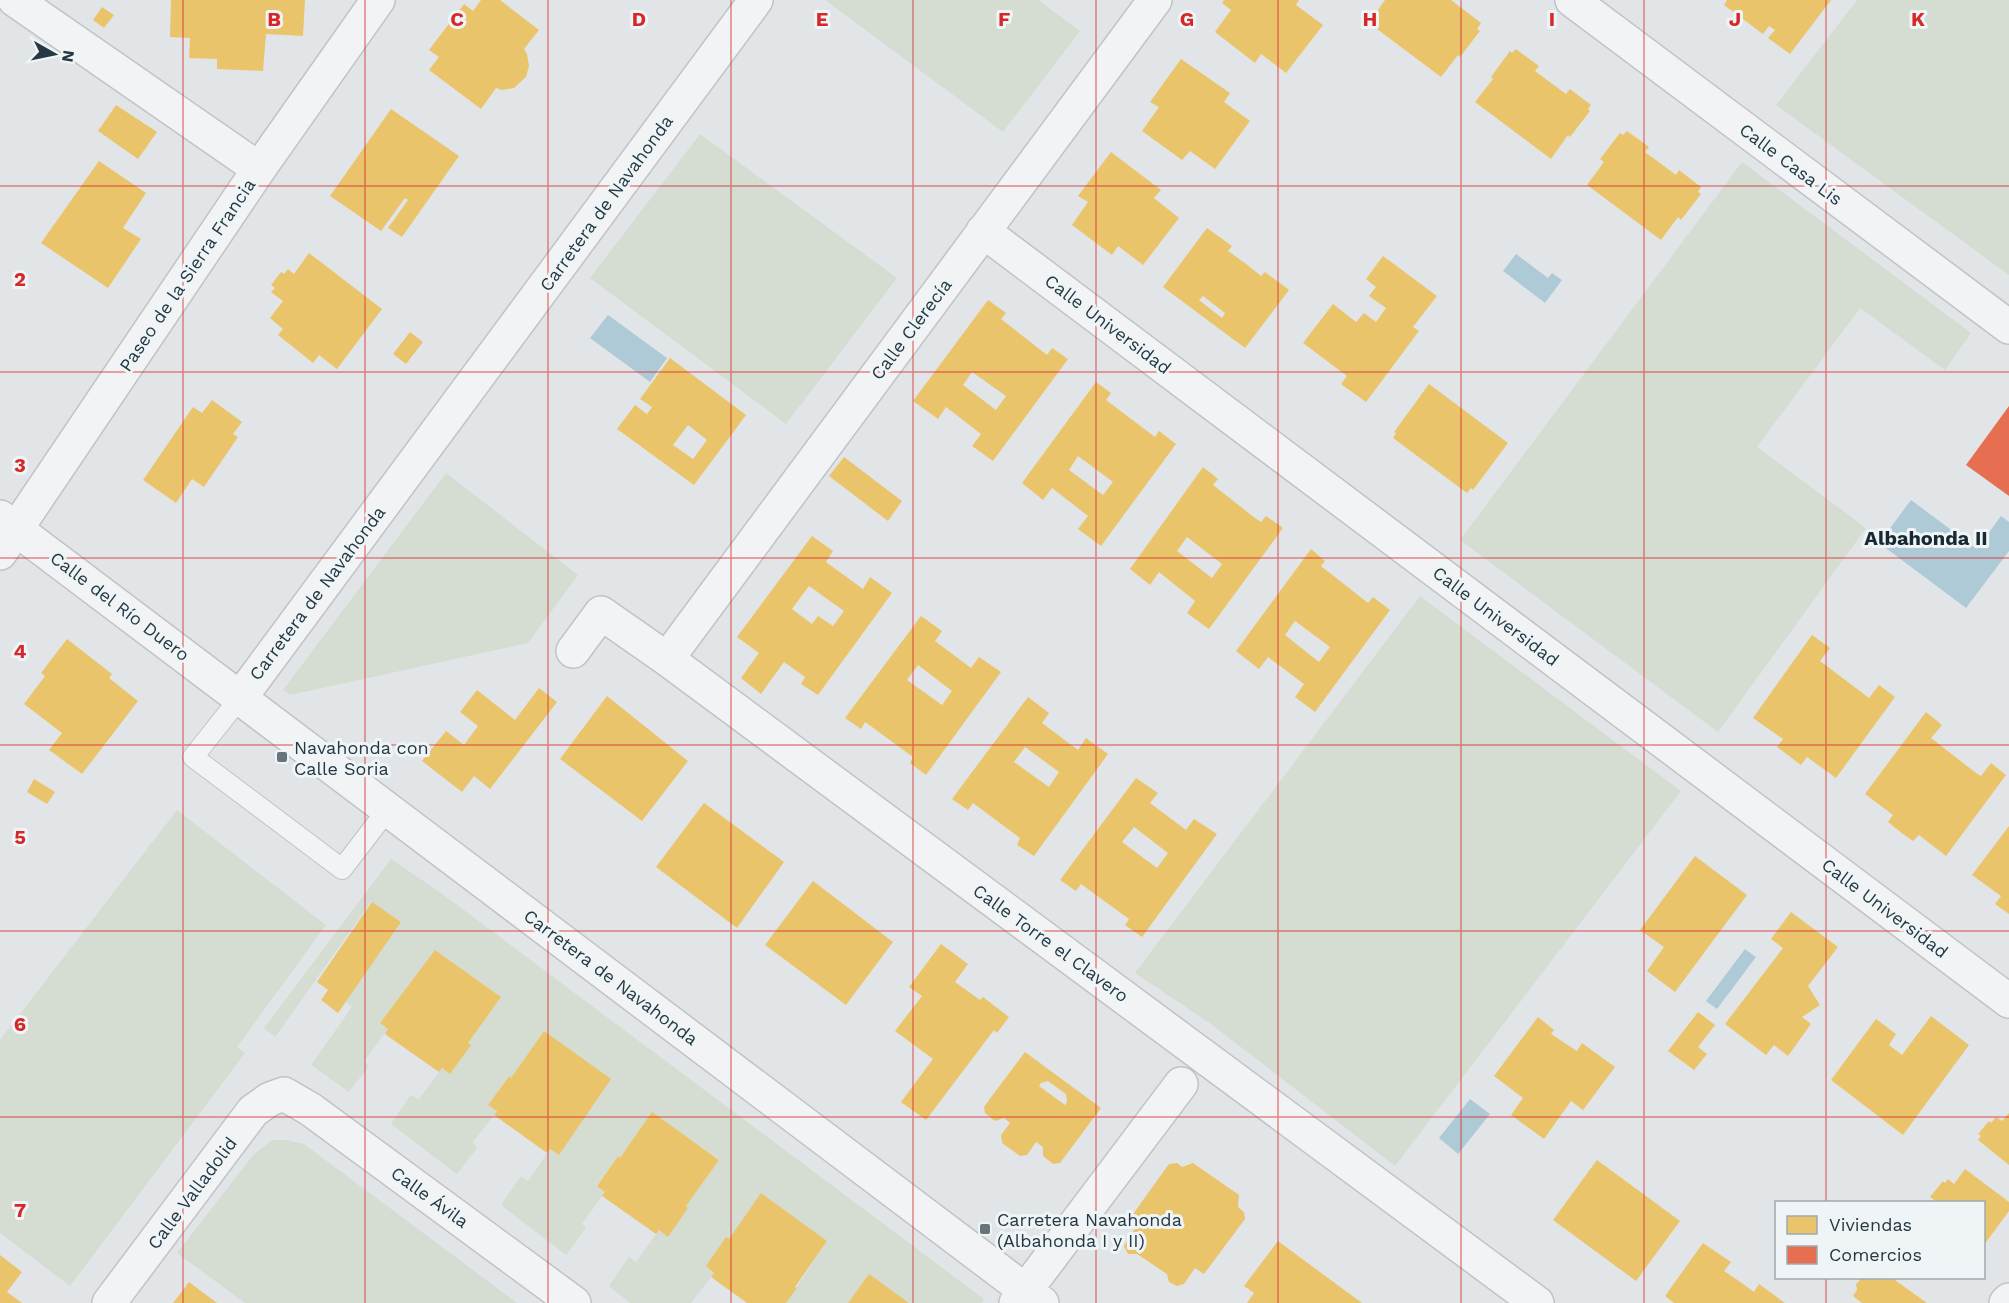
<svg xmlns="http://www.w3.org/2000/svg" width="2009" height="1303" font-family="'Work Sans',sans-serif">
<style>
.green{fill:#d5dcd2}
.water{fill:#aecad6}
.homes{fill:#e9c46a;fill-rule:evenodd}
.shops{fill:#e76f51}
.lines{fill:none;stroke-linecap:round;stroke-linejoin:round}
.lane-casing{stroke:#c0c3c5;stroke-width:22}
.street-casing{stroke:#c0c3c5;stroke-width:36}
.lane{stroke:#f2f3f4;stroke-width:20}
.street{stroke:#f2f3f4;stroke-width:33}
.grid{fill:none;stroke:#d62828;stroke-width:1.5;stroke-opacity:0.55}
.poi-dot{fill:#68757c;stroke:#eff5f7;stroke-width:2}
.labels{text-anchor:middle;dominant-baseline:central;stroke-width:6;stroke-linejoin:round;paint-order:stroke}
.street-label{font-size:18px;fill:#263843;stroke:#eff5f7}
.poi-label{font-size:18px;fill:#263843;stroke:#eff5f7;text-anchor:start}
.neighbourhood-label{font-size:20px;font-weight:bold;fill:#192934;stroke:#eff5f7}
.grid-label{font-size:20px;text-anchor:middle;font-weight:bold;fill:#d62828;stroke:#eff5f7;stroke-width:6;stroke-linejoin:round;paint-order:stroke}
</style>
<rect width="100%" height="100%" fill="#e2e5e7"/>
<path class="green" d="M 825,0 L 1038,0 L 1080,31 L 1003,132 Z
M 1857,0 L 2009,0 L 2009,275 L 1776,105 Z
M 700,134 L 897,278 L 786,424 L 590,278 Z
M 1742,162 L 1971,333 L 1945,370 L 1860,308 L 1757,447 L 1866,528 L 1718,732 L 1460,540 Z
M 446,473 L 578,575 L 528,643 L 290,695 L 283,690 Z
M 1420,596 L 1681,791 L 1395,1166 L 1211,1024 L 1135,973 Z
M 177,810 L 326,925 L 237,1047 L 245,1053 L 70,1286 L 0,1233 L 0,1040 Z
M 391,859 L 441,893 L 984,1299 L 982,1303 L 909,1303 L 869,1275 L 848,1303 L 786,1303 L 827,1241 L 761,1194 L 729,1239 L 726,1238 L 706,1266 L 714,1273 L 691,1303 L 630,1303 L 609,1286 L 629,1257 L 636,1262 L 659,1230 L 668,1236 L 688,1208 L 686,1206 L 719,1159 L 652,1113 L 620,1158 L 617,1157 L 597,1185 L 605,1192 L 582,1224 L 586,1228 L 566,1255 L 501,1205 L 521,1176 L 528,1181 L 550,1149 L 559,1155 L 610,1079 L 543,1032 L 511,1078 L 508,1076 L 489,1104 L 497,1111 L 473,1142 L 477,1148 L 457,1174 L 450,1169 L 391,1124 L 411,1095 L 419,1099 L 442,1068 L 450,1074 L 470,1045 L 468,1043 L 501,997 L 435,950 L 380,1023 L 388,1029 L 364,1061 L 369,1066 L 349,1092 L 311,1065 L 352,1007 L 345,1002 L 401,922 L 371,902 L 275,1037 L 264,1028 Z
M 273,1140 L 286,1140 L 304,1144 L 517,1303 L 245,1303 L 177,1253 L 254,1154 Z"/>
<path class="water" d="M 1516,254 L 1548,278 L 1552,273 L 1562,280 L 1545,303 L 1503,271 Z
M 608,315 L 667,358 L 650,382 L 590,338 Z
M 1911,500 L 1977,549 L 2001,516 L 2009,522 L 2009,551 L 1966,608 L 1879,543 Z
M 1745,949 L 1756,957 L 1717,1009 L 1706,1001 Z
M 1470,1099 L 1490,1114 L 1458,1154 L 1439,1138 Z"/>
<path class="homes" d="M 171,0 L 305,0 L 303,36 L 266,34 L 263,71 L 217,69 L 217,59 L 189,58 L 190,38 L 170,37 Z
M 481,0 L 500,0 L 539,30 L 524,49 L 527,54 L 529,66 L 526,77 L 514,88 L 502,90 L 496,88 L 481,109 L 429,70 L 439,57 L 429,50 L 464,4 L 473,11 Z
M 1224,0 L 1299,0 L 1296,5 L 1323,25 L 1286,73 L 1261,54 L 1255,63 L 1215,32 L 1231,10 L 1222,3 Z
M 1385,0 L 1451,0 L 1481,23 L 1477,29 L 1480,31 L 1460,57 L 1458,55 L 1441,77 L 1369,23 Z
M 1727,0 L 1831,0 L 1790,54 L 1768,38 L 1775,30 L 1769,26 L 1763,34 L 1724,5 Z
M 102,7 L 114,15 L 104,28 L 93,20 Z
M 1516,49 L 1539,66 L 1535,71 L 1551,83 L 1566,94 L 1570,89 L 1591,105 L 1588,109 L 1590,111 L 1570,137 L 1568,135 L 1551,159 L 1475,102 L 1493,79 L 1491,77 L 1510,51 L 1512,53 Z
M 1181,59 L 1230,93 L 1224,102 L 1250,121 L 1215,169 L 1190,151 L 1182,160 L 1142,131 L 1159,107 L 1150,102 Z
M 116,105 L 157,132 L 138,159 L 98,131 Z
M 391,109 L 459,156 L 402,237 L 388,228 L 408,200 L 405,198 L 381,231 L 330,196 Z
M 1627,131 L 1649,147 L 1645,152 L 1676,175 L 1679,170 L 1701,187 L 1698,192 L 1701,194 L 1681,220 L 1678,217 L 1661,240 L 1587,185 L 1604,162 L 1600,159 L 1620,133 L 1623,135 Z
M 1111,152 L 1161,190 L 1154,198 L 1179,218 L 1143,265 L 1118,246 L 1112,255 L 1072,225 L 1088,202 L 1078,196 Z
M 99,161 L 146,193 L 123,228 L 141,239 L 108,288 L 41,243 Z
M 1207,228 L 1232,246 L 1228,251 L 1245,263 L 1261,276 L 1265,272 L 1289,290 L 1245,348 L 1163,287 ZM 1203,296 L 1225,313 L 1222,318 L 1199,300 Z
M 309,253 L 382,309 L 337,369 L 319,355 L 313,363 L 278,335 L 283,329 L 270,318 L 283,301 L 271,292 L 275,288 L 271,285 L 281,272 L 284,274 L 288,269 L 294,274 Z
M 1383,256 L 1437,296 L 1413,327 L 1419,331 L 1366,402 L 1341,384 L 1347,376 L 1303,343 L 1333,304 L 1356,322 L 1364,313 L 1376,322 L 1386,308 L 1369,296 L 1376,287 L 1366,279 Z
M 988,300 L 1006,313 L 1001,319 L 1047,355 L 1052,348 L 1068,359 L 993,461 L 972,446 L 981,434 L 946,407 L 938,419 L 913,401 ZM 972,372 L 1006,396 L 996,410 L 963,385 Z
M 410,332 L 423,342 L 406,364 L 393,354 Z
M 670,358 L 746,415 L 694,485 L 617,429 L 635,405 L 647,414 L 652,407 L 640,399 ZM 688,425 L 707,440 L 693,459 L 673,445 Z
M 1096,382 L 1111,393 L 1106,400 L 1155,437 L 1159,431 L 1176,444 L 1101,546 L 1078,529 L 1088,516 L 1052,488 L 1043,500 L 1022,483 ZM 1078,456 L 1113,482 L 1103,495 L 1069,470 Z
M 1429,384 L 1508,443 L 1473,490 L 1471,488 L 1467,493 L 1393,438 L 1396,433 L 1394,432 Z
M 212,400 L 242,422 L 233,434 L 238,437 L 204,487 L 192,479 L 176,503 L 143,480 L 193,407 L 202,413 Z
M 844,457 L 902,501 L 888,521 L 829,476 Z
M 1203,467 L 1218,479 L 1213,485 L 1255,518 L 1261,522 L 1266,516 L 1283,528 L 1209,629 L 1187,613 L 1195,601 L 1159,572 L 1150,585 L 1130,569 ZM 1187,537 L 1222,564 L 1212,578 L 1177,551 Z
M 812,536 L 833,551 L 826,562 L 863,589 L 870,577 L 892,593 L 818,695 L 801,684 L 805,677 L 784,662 L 761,694 L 741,678 L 759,653 L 737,637 ZM 809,586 L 844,611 L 833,626 L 818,616 L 812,624 L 792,609 Z
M 1311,549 L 1325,561 L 1321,566 L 1368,603 L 1373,597 L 1390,610 L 1315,712 L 1295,697 L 1304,684 L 1268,657 L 1259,669 L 1236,651 ZM 1295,621 L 1330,647 L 1319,662 L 1285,635 Z
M 921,616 L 942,631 L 935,641 L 971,668 L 979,657 L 1001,672 L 926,775 L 910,763 L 913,757 L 872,727 L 865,722 L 861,729 L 845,718 ZM 918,665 L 952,691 L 942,705 L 907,680 Z
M 1812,635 L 1830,648 L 1820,661 L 1869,698 L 1879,685 L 1895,697 L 1836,778 L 1807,757 L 1801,765 L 1777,747 L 1783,739 L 1753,718 Z
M 67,639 L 112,674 L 109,678 L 138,701 L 82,774 L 49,750 L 62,733 L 24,704 L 45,676 L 41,673 Z
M 539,688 L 557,702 L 490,789 L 474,776 L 462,792 L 422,761 L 446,731 L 464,745 L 478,726 L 460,712 L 477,690 L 515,720 Z
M 607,696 L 688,761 L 642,821 L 560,759 Z
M 1028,697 L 1049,713 L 1042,723 L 1078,750 L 1086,738 L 1108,754 L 1034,856 L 1017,845 L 1020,838 L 973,803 L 968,810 L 952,799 ZM 1025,747 L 1059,772 L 1049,787 L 1014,762 Z
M 1926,712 L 1942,725 L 1931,738 L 1976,773 L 1981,776 L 1991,763 L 2006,775 L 1946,856 L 1919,835 L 1913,841 L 1903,834 L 1888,822 L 1893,815 L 1865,794 Z
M 1136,778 L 1158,793 L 1150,803 L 1186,830 L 1194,819 L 1217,834 L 1142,937 L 1125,925 L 1129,919 L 1081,884 L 1076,891 L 1060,880 ZM 1134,827 L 1168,853 L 1157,868 L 1122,842 Z
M 34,779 L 55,792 L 47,804 L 27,792 Z
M 704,803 L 784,862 L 737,928 L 656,867 Z
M 2009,826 L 2009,914 L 1995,904 L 2001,896 L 1972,875 Z
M 1695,856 L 1747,895 L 1675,992 L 1647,971 L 1664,947 L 1640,930 Z
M 813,881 L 893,942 L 846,1005 L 765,945 Z
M 372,902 L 401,922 L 338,1013 L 321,1000 L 328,990 L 317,982 Z
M 1791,912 L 1838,947 L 1808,986 L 1820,1005 L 1802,1017 L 1811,1024 L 1788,1056 L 1774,1045 L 1766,1055 L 1725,1024 L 1783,948 L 1771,939 Z
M 941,944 L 968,964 L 955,982 L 980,1000 L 983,997 L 1009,1017 L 997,1033 L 994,1030 L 926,1120 L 901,1102 L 933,1059 L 895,1031 L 922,996 L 909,987 Z
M 435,950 L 501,997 L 468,1043 L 471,1045 L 450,1074 L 442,1068 L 439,1072 L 399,1044 L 385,1034 L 388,1029 L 380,1023 Z
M 1698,1012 L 1715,1025 L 1698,1047 L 1707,1054 L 1694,1070 L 1668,1051 Z
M 1931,1016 L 1969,1045 L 1903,1135 L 1831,1080 L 1876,1019 L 1896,1034 L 1889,1045 L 1902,1055 Z
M 1538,1017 L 1554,1030 L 1551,1034 L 1577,1051 L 1582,1043 L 1615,1067 L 1583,1110 L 1571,1101 L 1544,1139 L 1511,1115 L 1523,1098 L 1494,1076 Z
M 544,1031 L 611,1079 L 559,1155 L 550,1149 L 547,1153 L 494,1115 L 497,1111 L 488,1105 L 509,1076 L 511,1078 Z
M 1025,1052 L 1101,1108 L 1060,1163 L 1053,1164 L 1043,1156 L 1043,1147 L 1036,1142 L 1027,1155 L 1020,1156 L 1002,1143 L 1001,1135 L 1010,1123 L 1004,1118 L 995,1121 L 985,1113 L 984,1107 L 989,1100 ZM 1048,1081 L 1066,1094 L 1067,1102 L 1065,1105 L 1039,1086 L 1041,1083 Z
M 652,1112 L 719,1160 L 686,1206 L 688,1208 L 668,1237 L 659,1230 L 656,1234 L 602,1196 L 605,1192 L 597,1186 L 618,1156 L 620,1158 Z
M 2009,1113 L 2009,1165 L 1978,1140 L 1981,1136 L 1978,1134 L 1989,1121 L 1991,1123 L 1996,1117 L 2002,1121 Z
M 1597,1160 L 1680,1221 L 1636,1281 L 1553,1220 Z
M 1177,1163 L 1182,1167 L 1193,1163 L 1239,1195 L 1238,1207 L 1244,1212 L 1245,1219 L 1204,1274 L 1195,1268 L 1184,1284 L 1177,1286 L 1169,1282 L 1167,1274 L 1137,1254 L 1128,1254 L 1124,1246 L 1136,1227 L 1128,1221 L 1169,1164 Z
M 1965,1169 L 2009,1202 L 2009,1211 L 1984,1245 L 1984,1202 L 1937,1202 L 1930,1197 L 1943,1181 L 1945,1183 L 1948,1179 L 1954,1184 Z
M 761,1193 L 827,1241 L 795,1287 L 797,1288 L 786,1303 L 747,1303 L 711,1277 L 714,1273 L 706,1266 L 726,1237 L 729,1239 Z
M 1278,1241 L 1305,1261 L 1362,1303 L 1247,1303 L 1254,1293 L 1244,1286 Z
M 1703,1243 L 1731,1262 L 1724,1271 L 1739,1281 L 1754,1292 L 1759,1284 L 1785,1303 L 1674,1303 L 1665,1296 Z
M 0,1255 L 22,1272 L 7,1292 L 22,1303 L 0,1303 Z
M 869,1274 L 902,1298 L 909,1303 L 848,1303 Z
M 1862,1278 L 1892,1278 L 1927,1303 L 1862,1303 L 1853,1296 L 1857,1290 L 1856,1284 Z
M 189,1282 L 217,1303 L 173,1303 Z"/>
<path class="shops" d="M 2009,406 L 2009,496 L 1966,465 Z"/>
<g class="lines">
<g class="lane-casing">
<path id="lane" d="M 240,698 L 193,757 L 342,869 L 388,809"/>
</g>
<g class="street-casing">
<path id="street" d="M 15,0 L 259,169
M 1572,0 L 2009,327
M 983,231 L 2009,1001
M 0,517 L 1042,1303
M 0,553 L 259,169 L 378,0
M 573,651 L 601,613 L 667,659 L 1537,1303
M 667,659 L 1155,0
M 240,698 L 756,0
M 109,1303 L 253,1111 L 270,1099 L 284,1094 L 310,1109 L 574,1303
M 1016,1303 L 1181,1084
M 2006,1303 L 2009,1300"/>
</g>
<use href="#lane" class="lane"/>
<use href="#street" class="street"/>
</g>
<path class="grid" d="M 183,0 L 183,1303M 365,0 L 365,1303M 548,0 L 548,1303M 731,0 L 731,1303M 913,0 L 913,1303M 1096,0 L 1096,1303M 1278,0 L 1278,1303M 1461,0 L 1461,1303M 1644,0 L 1644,1303M 1826,0 L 1826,1202M 0,186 L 2009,186M 0,372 L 2009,372M 0,558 L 2009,558M 0,745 L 2009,745M 0,931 L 2009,931M 0,1117 L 2009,1117M 1826,1278 L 1826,1303"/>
<g class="poi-dot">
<rect x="276" y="751" width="12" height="12" rx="3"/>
<rect x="979" y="1223" width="12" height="12" rx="3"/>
</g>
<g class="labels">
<g class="street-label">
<text transform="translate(1791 164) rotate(37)">Calle Casa Lis</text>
<text transform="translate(606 203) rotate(-54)">Carretera de Navahonda</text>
<text transform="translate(187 275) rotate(-56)">Paseo de la Sierra Francia</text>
<text transform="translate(1108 324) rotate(37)">Calle Universidad</text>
<text transform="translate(911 329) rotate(-53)">Calle Clerecía</text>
<text transform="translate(317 593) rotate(-53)">Carretera de Navahonda</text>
<text transform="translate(120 606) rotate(37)">Calle del Río Duero</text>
<text transform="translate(1496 616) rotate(37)">Calle Universidad</text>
<text transform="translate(1885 908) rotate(37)">Calle Universidad</text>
<text transform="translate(1051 943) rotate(36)">Calle Torre el Clavero</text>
<text transform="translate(611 977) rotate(37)">Carretera de Navahonda</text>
<text transform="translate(192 1193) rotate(-53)">Calle Valladolid</text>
<text transform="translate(430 1197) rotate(36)">Calle Ávila</text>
</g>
<g class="poi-label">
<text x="294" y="747">Navahonda con<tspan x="294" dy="21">Calle Soria</tspan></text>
<text x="997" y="1219">Carretera Navahonda<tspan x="997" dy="21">(Albahonda I y II)</tspan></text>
</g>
<g class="neighbourhood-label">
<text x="1926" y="538">Albahonda II</text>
</g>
</g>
<g class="grid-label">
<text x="274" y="26">B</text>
<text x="457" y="26">C</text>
<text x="639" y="26">D</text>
<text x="822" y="26">E</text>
<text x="1004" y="26">F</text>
<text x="1187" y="26">G</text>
<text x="1370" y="26">H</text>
<text x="1552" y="26">I</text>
<text x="1735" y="26">J</text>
<text x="1918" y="26">K</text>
<text x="20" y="286">2</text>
<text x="20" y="472">3</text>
<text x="20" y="658">4</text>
<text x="20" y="844">5</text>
<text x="20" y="1031">6</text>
<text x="20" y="1217">7</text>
</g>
<rect x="1775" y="1201" width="210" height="78" fill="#eff5f7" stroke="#9fa9af" stroke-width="1.5"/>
<rect x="1787" y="1216" width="30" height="18" fill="#e9c46a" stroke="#9fa9af" stroke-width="1.5"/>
<text x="1829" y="1231" font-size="18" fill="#263843">Viviendas</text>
<rect x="1787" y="1246" width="30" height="18" fill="#e76f51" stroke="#9fa9af" stroke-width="1.5"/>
<text x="1829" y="1261" font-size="18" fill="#263843">Comercios</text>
<g transform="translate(54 54) rotate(99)" stroke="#eff5f7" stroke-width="4.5" paint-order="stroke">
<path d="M0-4.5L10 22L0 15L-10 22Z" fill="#263843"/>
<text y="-9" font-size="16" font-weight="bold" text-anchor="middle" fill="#263843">N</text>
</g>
</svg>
